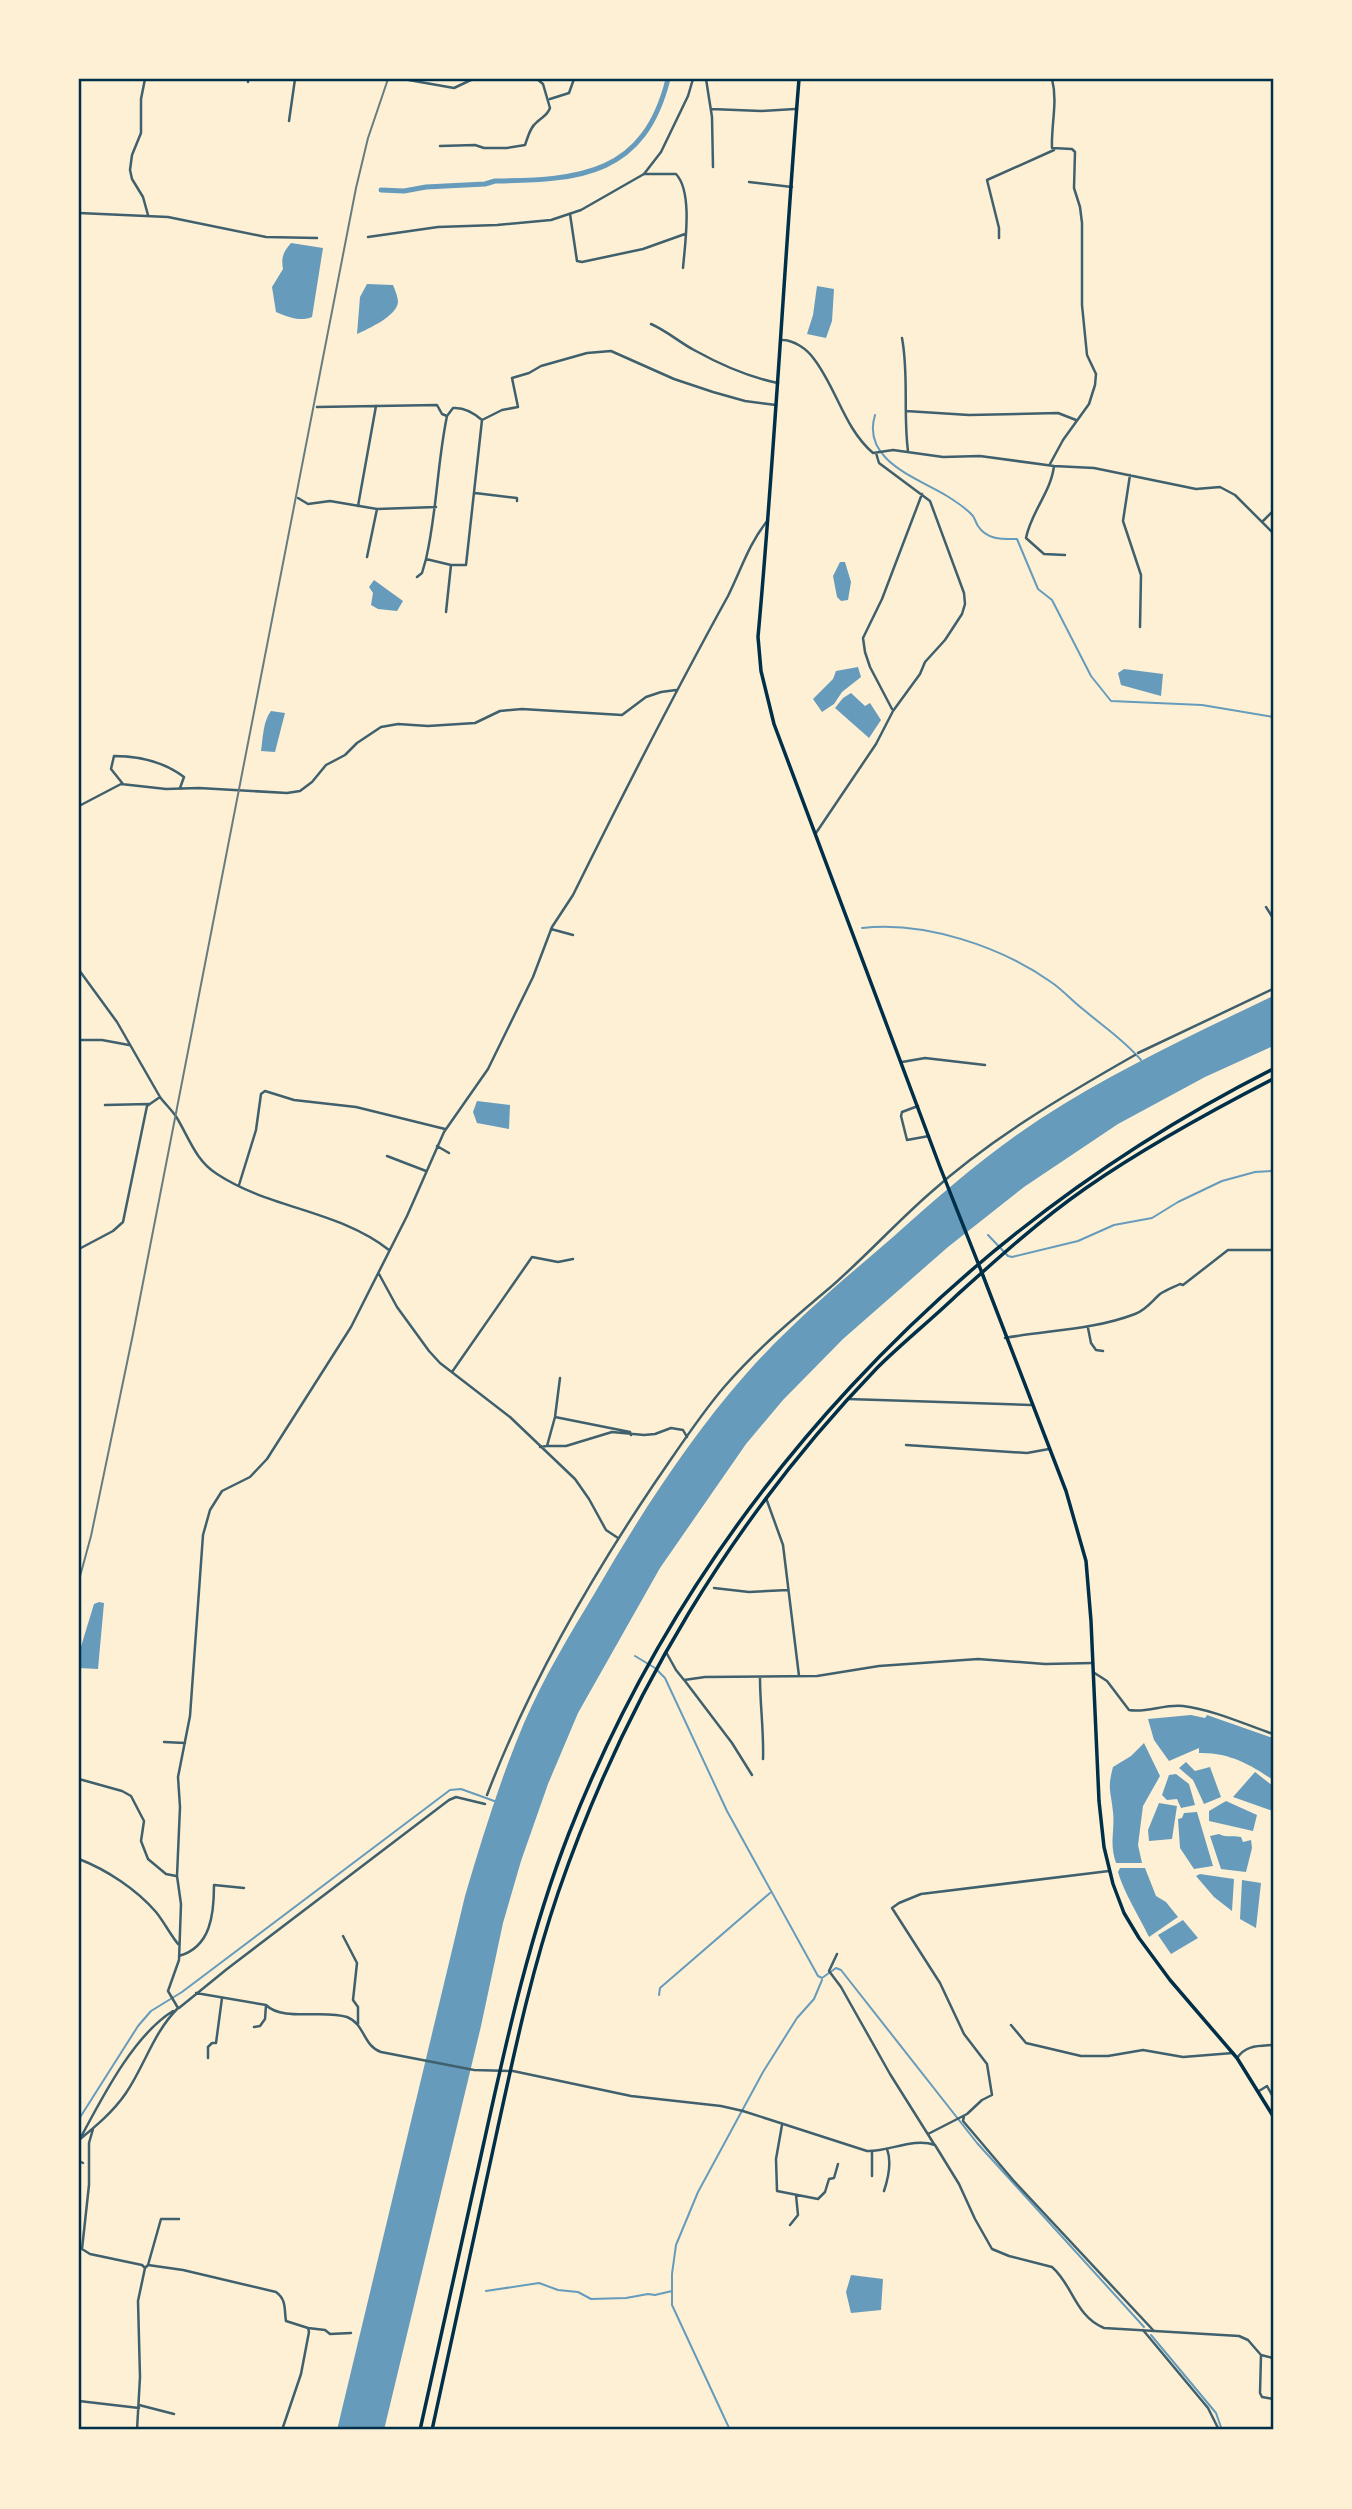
<svg xmlns="http://www.w3.org/2000/svg" width="1352" height="2509" font-family="'Space Grotesk',sans-serif">
<style>
.water{fill:#669bbc}
.lines{fill:none;stroke-linecap:round;stroke-linejoin:round}
.stream{stroke:#669bbc;stroke-width:2}
.canal{stroke:#669bbc;stroke-width:5}
.minor{stroke:#3f606c;stroke-width:2.5}
.tertiary{stroke:#3f606c;stroke-width:2.5}
.primary{stroke:#003049;stroke-width:3.5}
.trunk{stroke:#003049;stroke-width:3.5}
.rail{stroke:#657d81;stroke-width:2}
.neatline{fill:none;stroke:#003049;stroke-width:2.5}
</style>
<rect width="100%" height="100%" fill="#fdf0d5"/>
<path class="water" d="M 291,243 L 323,248 L 312,317 C 301,322 287,317 276,312 L 272,287 L 283,269 C 281,258 283,252 291,243 Z
M 367,284 L 393,285 C 395,290 398,297 398,302 C 397,316 368,329 357,334 L 360,297 Z
M 817,286 L 834,289 L 832,321 L 826,338 L 807,334 L 813,315 Z
M 840,562 L 845,562 L 851,582 L 848,600 L 841,601 L 837,597 L 833,576 Z
M 374,580 L 403,601 L 397,611 L 378,609 L 371,605 L 373,593 L 369,587 Z
M 858,667 L 861,677 L 842,692 L 834,704 L 822,712 L 813,699 L 833,679 L 836,671 Z
M 1124,669 L 1163,674 L 1161,696 L 1121,685 L 1118,673 Z
M 851,693 L 865,706 L 870,703 L 881,720 L 869,738 L 835,708 L 843,698 Z
M 271,711 L 285,713 L 275,752 L 261,751 C 263,738 263,721 271,711 Z
M 1273,996 L 1273,1046 L 1205,1077 L 1118,1124 L 1024,1187 L 948,1247 L 843,1339 L 783,1400 L 746,1444 L 660,1568 L 578,1713 L 548,1784 L 521,1861 L 503,1923 L 481,2026 L 384,2430 L 337,2430 L 465,1896 C 482,1838 500,1780 524,1723 C 544,1677 570,1634 596,1591 C 640,1515 688,1440 746,1374 C 790,1324 843,1280 893,1237 C 940,1195 987,1154 1040,1119 C 1114,1071 1194,1034 1273,996 Z
M 477,1101 L 510,1105 L 509,1129 L 477,1123 L 473,1112 Z
M 99,1602 L 104,1603 L 98,1669 L 79,1668 L 79,1653 L 94,1604 Z
M 1191,1715 L 1205,1718 L 1207,1715 L 1273,1738 L 1273,1780 C 1250,1764 1228,1752 1199,1753 L 1199,1748 L 1169,1761 L 1154,1740 L 1148,1719 Z
M 1144,1743 L 1160,1776 L 1143,1806 L 1138,1845 L 1142,1863 L 1116,1863 C 1109,1842 1115,1832 1113,1812 C 1111,1791 1107,1789 1113,1767 L 1131,1756 Z
M 1186,1762 L 1195,1771 L 1210,1767 L 1221,1797 L 1204,1804 L 1193,1780 L 1179,1768 Z
M 1255,1772 L 1273,1786 L 1273,1811 L 1233,1797 Z
M 1176,1774 L 1189,1784 L 1195,1805 L 1181,1808 L 1177,1799 L 1167,1800 L 1162,1795 L 1169,1775 Z
M 1226,1801 L 1257,1815 L 1253,1831 L 1209,1821 L 1209,1811 Z
M 1159,1803 L 1177,1806 L 1172,1839 L 1149,1841 L 1148,1830 Z
M 1197,1812 L 1213,1866 L 1194,1869 L 1180,1848 L 1178,1819 L 1182,1818 L 1184,1813 Z
M 1219,1834 C 1227,1838 1233,1835 1241,1837 L 1243,1842 L 1251,1840 L 1252,1848 L 1246,1872 L 1221,1869 L 1210,1836 Z
M 1120,1868 L 1145,1868 L 1156,1896 L 1166,1902 L 1178,1917 L 1149,1937 C 1139,1916 1124,1893 1118,1872 Z
M 1200,1874 L 1234,1879 L 1232,1911 L 1214,1897 L 1196,1876 Z
M 1242,1880 L 1261,1883 L 1256,1928 L 1240,1919 Z
M 1183,1920 L 1198,1938 L 1171,1954 L 1158,1935 Z
M 851,2275 L 883,2279 L 881,2310 L 851,2313 L 846,2292 Z"/>
<g class="lines">
<path class="stream" d="M 875,415 C 861,461 918,478 947,496 C 955,501 967,509 973,516 C 975,519 976,523 978,526 C 987,540 1002,539 1017,539 L 1038,589 L 1052,600 L 1091,676 L 1111,701 L 1202,705 L 1273,717
M 862,928 C 924,921 1000,946 1051,982 C 1063,990 1073,1002 1084,1010 C 1104,1027 1124,1040 1141,1060
M 988,1235 L 1008,1256 L 1012,1257 L 1078,1241 L 1114,1225 L 1152,1218 L 1178,1202 L 1222,1181 L 1255,1172 L 1273,1171
M 635,1656 L 655,1668 L 665,1678 L 727,1811 L 818,1976 L 822,1978 L 836,1968 L 841,1970 L 977,2143 L 1144,2327
M 659,1995 L 660,1988 L 770,1893
M 79,2119 L 138,2026 L 151,2011 L 182,1992 L 450,1790 L 461,1789 L 497,1802
M 486,2291 L 539,2283 L 558,2290 L 578,2292 L 591,2299 L 626,2298 L 648,2294 L 655,2295 L 672,2291
M 1151,2335 L 1216,2413 L 1222,2430
M 730,2430 L 672,2305 L 672,2274 L 676,2245 L 698,2192 L 763,2072 L 797,2018 L 814,1999 L 822,1980"/>
<path class="canal" d="M 381,190 L 404,191 L 426,187 L 485,184 L 495,181 C 581,180 644,175 668,79"/>
<path class="minor" d="M 248,79 L 248,82
M 403,79 L 454,88 L 473,79 L 537,79 L 543,84 L 550,108 C 547,116 543,116 537,122 C 530,127 528,137 525,145 L 507,148 L 484,148 L 475,145 L 440,146
M 706,79 L 712,117 L 713,167
M 550,99 L 569,93 L 574,79
M 711,109 L 761,111 L 795,109
M 289,121 L 295,79
M 644,174 L 676,174 C 693,192 685,244 683,268
M 749,182 L 792,187
M 570,214 L 577,261 L 582,262 L 643,249 L 685,234
M 999,238 L 999,228 L 987,180 L 1054,150
M 651,324 C 667,331 679,342 694,350 C 721,365 748,377 778,383
M 902,338 C 909,375 903,413 908,451
M 782,340 C 794,340 807,349 814,359 C 837,389 844,428 873,453 L 893,450 L 943,457 L 980,456 L 1054,466 L 1094,468 L 1196,489 L 1220,487 L 1235,495 L 1273,533
M 317,407 L 437,405 L 442,414 L 447,416 L 453,408 C 464,407 474,413 482,420 L 502,410 L 518,407 L 512,378 L 529,373 L 541,366 L 587,353 L 611,351 L 674,379 L 713,392 L 745,401 L 776,405
M 906,411 L 969,415 L 1058,413 L 1076,420
M 1050,464 L 1063,440 L 1089,404 L 1095,385 L 1096,374 L 1087,355 L 1082,305 L 1082,223 L 1080,207 L 1074,188 L 1075,152 L 1072,149 L 1052,148 C 1051,125 1058,102 1052,79
M 1054,466 C 1051,492 1031,512 1026,538 L 1044,554 L 1065,555
M 1130,475 L 1123,521 L 1141,575 L 1140,627
M 475,493 L 517,498 L 517,501
M 298,498 L 308,504 L 330,501 L 377,509 L 436,507
M 358,506 L 376,406
M 1262,522 L 1273,511
M 367,557 L 377,509
M 452,565 L 466,565 L 482,420
M 417,577 L 422,573 L 426,559
M 446,612 L 451,565 L 426,559 C 437,512 437,464 447,416
M 892,709 L 870,667 L 865,652 L 863,638 L 882,599 L 922,494
M 123,784 L 111,769 L 114,756 C 138,756 164,762 184,777 L 180,788
M 79,806 L 121,784 L 166,789 L 199,788 L 287,793 L 300,791 L 312,782 L 326,765 L 345,755 L 357,743 L 381,727 L 398,724 L 428,726 L 475,723 L 500,711 L 522,709 L 622,715 L 646,697 L 661,692 L 676,690
M 816,833 L 876,744 L 893,711 L 920,674 L 925,662 L 945,640 L 962,614 L 965,604 L 964,593 L 930,501 L 879,463 L 876,453
M 1266,907 L 1273,918
M 551,929 L 573,935
M 79,970 L 117,1022 L 160,1097
M 79,1040 L 102,1040 L 129,1045
M 902,1062 L 925,1058 L 985,1065
M 105,1105 L 149,1104
M 918,1106 L 902,1112 L 901,1116 L 907,1140 L 929,1136
M 437,1146 L 449,1153
M 387,1156 L 426,1171
M 239,1185 L 256,1130 L 261,1094 L 265,1091 L 294,1100 L 356,1107 L 445,1129
M 79,1249 L 113,1231 L 123,1222 L 147,1106 L 160,1097 C 165,1104 172,1110 177,1118 C 189,1138 196,1161 217,1174 C 270,1209 338,1210 389,1250
M 379,1274 L 397,1307 L 429,1351 L 440,1363 L 510,1417 L 575,1479 L 589,1499 L 606,1530 L 618,1538
M 1088,1328 L 1091,1343 L 1096,1350 L 1103,1351
M 1005,1338 C 1049,1330 1093,1330 1135,1314 C 1146,1310 1152,1301 1160,1294 C 1166,1290 1174,1287 1180,1284 L 1183,1285 L 1228,1250 L 1273,1250
M 452,1372 L 532,1257 L 558,1262 L 573,1259
M 848,1399 L 1031,1405
M 555,1417 L 630,1432 L 631,1435
M 906,1445 L 1027,1453 L 1049,1449
M 547,1446 L 566,1446 L 612,1432 L 644,1435 L 655,1434 L 671,1428 L 683,1430 L 687,1437
M 540,1447 L 547,1446 L 555,1417 L 560,1378
M 766,1498 L 783,1545 L 799,1676
M 714,1588 L 749,1592 L 788,1590
M 666,1652 L 676,1670 L 684,1680 L 705,1677 L 817,1676 L 879,1666 L 978,1659 L 1045,1664 L 1093,1663
M 1093,1672 L 1107,1681 L 1129,1710 C 1147,1713 1164,1704 1183,1706 C 1214,1710 1244,1724 1273,1734
M 760,1678 C 760,1705 764,1732 763,1759
M 685,1681 L 732,1743 L 752,1775
M 164,1742 L 185,1743
M 79,1779 L 122,1791 L 131,1796 L 144,1821 L 141,1841 L 148,1859 L 166,1874 L 176,1876
M 79,1859 C 107,1870 136,1889 156,1912 C 164,1922 170,1934 178,1944
M 343,1936 L 357,1963 L 353,2000 L 358,2007 L 358,2024
M 837,1954 L 829,1971 L 841,1987 L 890,2074 L 934,2144
M 179,1956 C 211,1947 214,1914 214,1885 L 244,1888
M 196,1993 L 266,2005 C 283,2022 324,2009 347,2017 C 365,2024 363,2046 381,2052 L 474,2070 L 513,2071 L 631,2096 L 721,2106 L 743,2111
M 179,2008 L 227,1969 L 449,1800 L 456,1797 L 485,1804
M 1011,2025 L 1026,2043 L 1081,2056 L 1108,2056 L 1143,2050 L 1183,2057 L 1233,2053
M 254,2027 L 260,2026 L 265,2019 L 266,2005
M 208,2058 L 208,2047 L 212,2043 L 216,2043 L 222,1998
M 1237,2058 C 1246,2045 1258,2046 1273,2045
M 1259,2091 L 1267,2086 L 1273,2097
M 964,2116 L 963,2121 L 1013,2180 L 1153,2330
M 782,2125 L 776,2159 L 777,2191 L 818,2199 L 825,2192 L 829,2179 L 834,2178 L 838,2164
M 93,2129 L 89,2143 L 89,2185 L 82,2249 L 90,2254 L 142,2265 L 145,2268 L 138,2301 L 140,2377 L 137,2430
M 928,2134 L 967,2114 L 982,2100 L 992,2095 L 987,2064 L 964,2034 L 940,1983 L 892,1908 L 899,1903 L 921,1894 L 1109,1871
M 81,2137 C 103,2096 134,2035 173,2011
M 79,2140 C 96,2126 113,2112 126,2093 C 145,2065 153,2033 178,2008 L 168,1991 L 179,1960 L 181,1904 L 177,1876 L 180,1807 L 178,1777 L 190,1716 L 203,1535 L 210,1510 L 222,1491 L 250,1477 L 267,1459 L 351,1327 L 407,1216 L 444,1132 L 488,1069 L 533,977 L 552,927 L 573,895 C 623,794 674,694 728,596 C 741,570 749,543 768,520
M 872,2151 L 872,2176
M 79,2161 L 83,2163
M 884,2191 C 888,2179 892,2162 887,2149
M 790,2225 L 798,2215 L 796,2195
M 148,2265 L 161,2219 L 179,2219
M 145,2268 L 148,2265 L 183,2270 L 276,2292 C 287,2300 284,2310 286,2321 L 308,2328 L 309,2332 L 301,2374 L 282,2430
M 308,2328 L 325,2330 L 330,2334 L 351,2333
M 1143,2330 L 1208,2408 L 1219,2430
M 79,2401 L 139,2408
M 139,2405 L 174,2414"/>
<path class="tertiary" d="M 145,79 L 141,99 L 141,133 L 132,155 L 130,170 L 132,179 L 143,197 L 148,215
M 79,213 L 168,217 L 266,237 L 317,238
M 368,237 L 438,227 L 497,225 L 551,220 L 581,210 L 644,174 L 661,152 L 688,96 L 693,79
M 1138,1053 L 1273,989
M 487,1795 C 529,1685 588,1582 654,1484 C 677,1451 699,1416 725,1386 C 758,1348 795,1317 833,1285 C 866,1256 896,1223 929,1194 C 990,1139 1063,1096 1135,1055
M 743,2111 L 867,2151 C 889,2152 913,2137 935,2145 L 959,2184 L 975,2219 L 992,2249 L 1009,2256 L 1052,2267 C 1073,2285 1075,2316 1104,2328 L 1239,2336 L 1248,2340 L 1261,2355 L 1273,2358
M 1261,2355 L 1260,2393 L 1262,2397 L 1273,2399"/>
<path class="primary" d="M 982,1273 L 1066,1491 L 1086,1561 L 1091,1621 L 1099,1801 L 1104,1847 L 1113,1884 L 1124,1913 L 1139,1938 L 1170,1980 L 1237,2058 L 1273,2116"/>
<path class="trunk" d="M 799,79 C 784,265 775,451 758,637 L 761,671 L 774,724 L 940,1167 L 982,1273
M 420,2430 C 442,2334 463,2238 484,2142 C 507,2038 530,1933 569,1833 C 700,1500 955,1230 1273,1069
M 432,2430 C 453,2332 474,2234 496,2136 C 514,2054 531,1972 558,1893 C 625,1698 733,1517 877,1368 C 902,1343 931,1320 957,1295 C 998,1258 1040,1220 1086,1188 C 1145,1147 1209,1112 1273,1079"/>
<path class="rail" d="M 79,1580 L 91,1536 L 133,1334 L 356,188 L 368,138 L 388,79"/>
</g>
<rect width="1352" height="2509" fill="none" stroke="#fdf0d5" stroke-width="161"/>
<rect x="80" y="80" width="1192" height="2348" class="neatline"/>
</svg>
